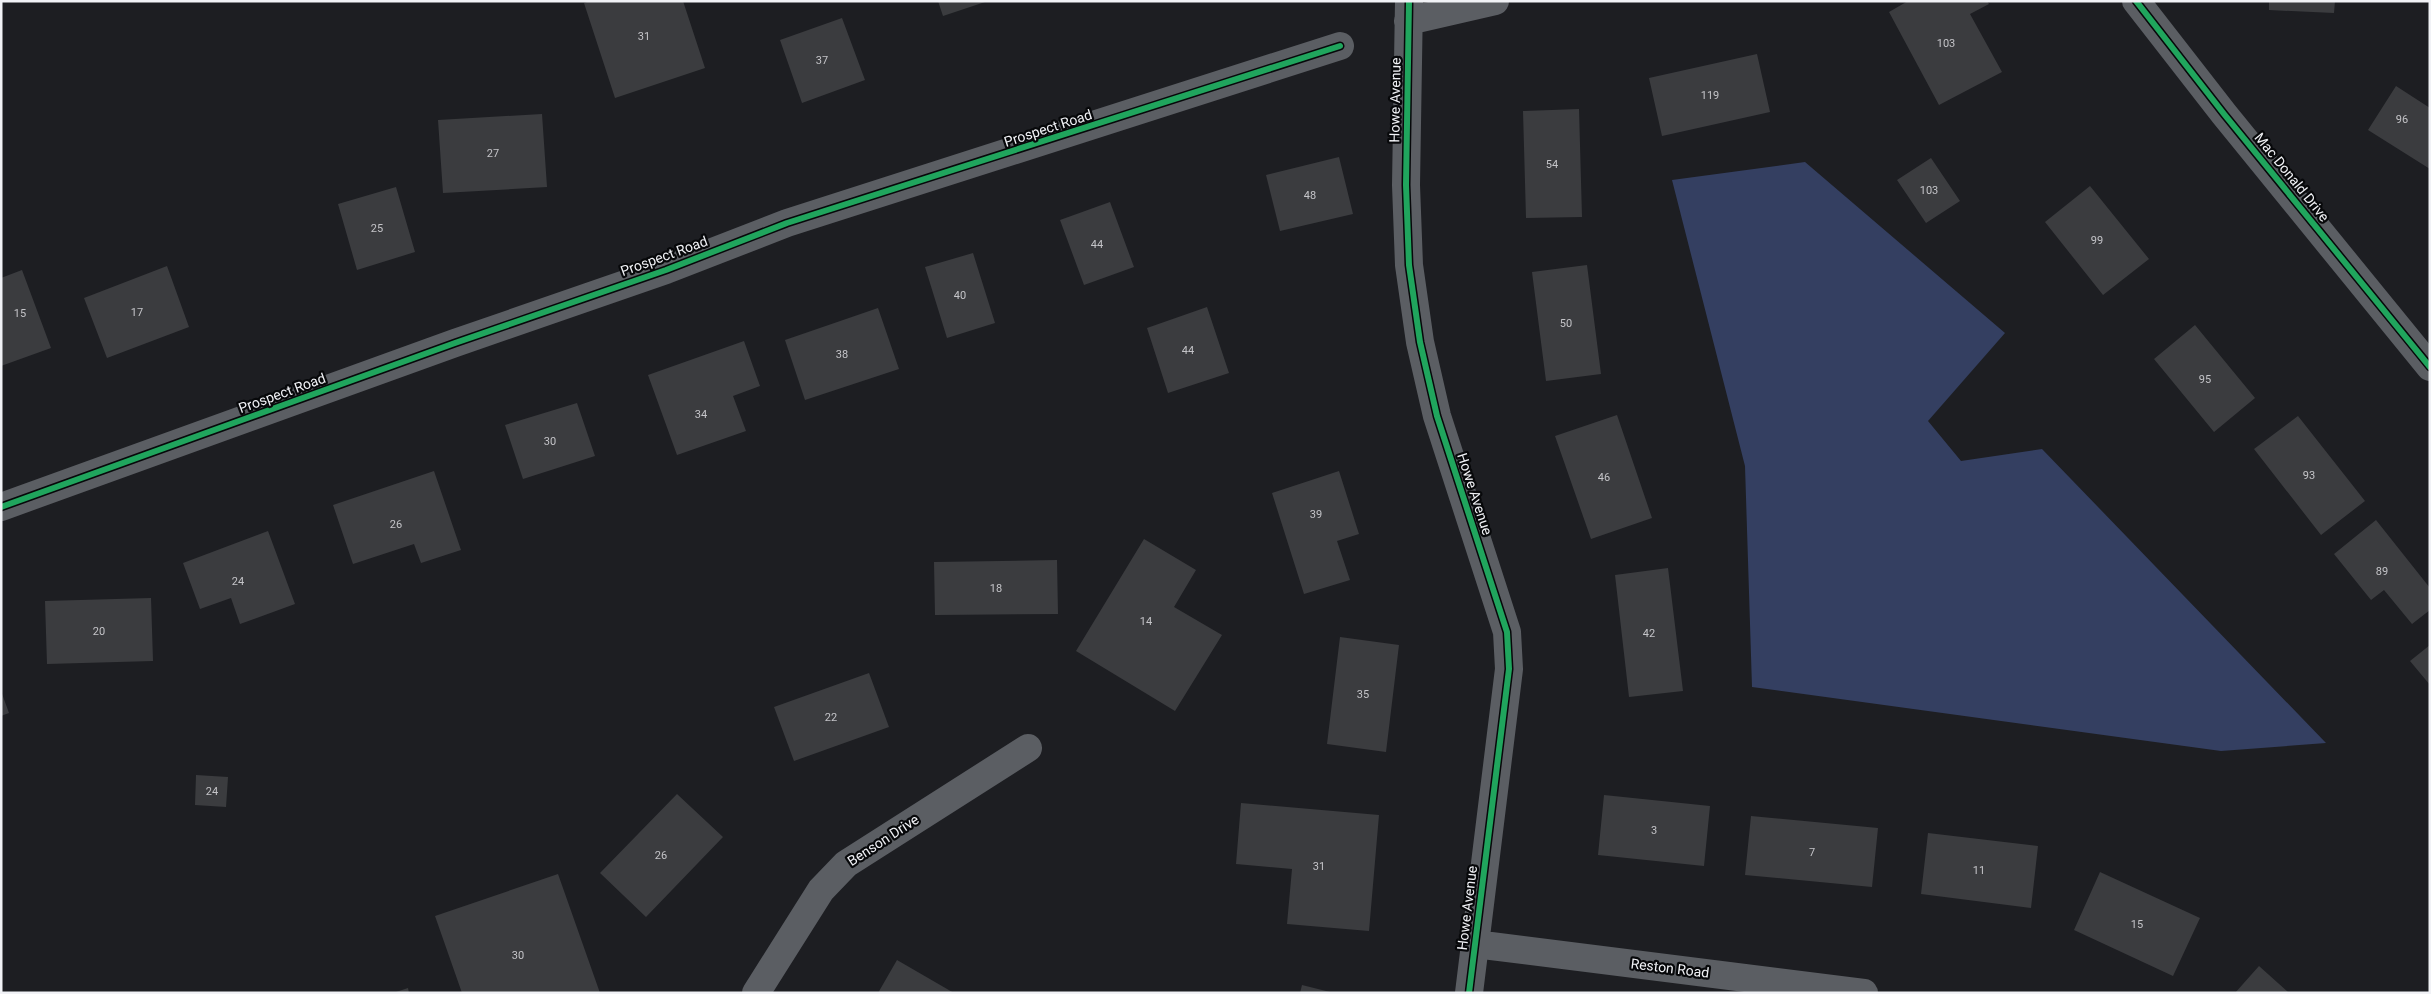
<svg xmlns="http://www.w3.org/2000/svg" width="2431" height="994" font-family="Roboto,sans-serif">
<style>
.forest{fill:#343f61}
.building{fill:#3b3c3f}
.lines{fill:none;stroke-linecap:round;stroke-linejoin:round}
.minor{stroke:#5b5e63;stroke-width:28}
.cycleway-casing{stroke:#07080a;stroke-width:9}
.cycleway{stroke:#20a55d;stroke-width:6}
.labels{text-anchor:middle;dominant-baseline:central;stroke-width:4.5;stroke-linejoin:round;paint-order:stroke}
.number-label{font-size:11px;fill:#c4c4c8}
.street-label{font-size:14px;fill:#f1f2f6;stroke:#07080a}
</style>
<rect width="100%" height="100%" fill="#1d1e22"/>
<path class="forest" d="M 1805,162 L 2005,333 L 1928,421 L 1961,461 L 2042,449 L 2326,743 L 2221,751 L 1752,687 L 1745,466 L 1672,180 Z"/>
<path class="building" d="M 590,1 L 683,1 L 705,68 L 615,98 L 584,3 Z
M 938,1 L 985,1 L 985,2 L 943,16 Z
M 1908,1 L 1987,1 L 1989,4 L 1970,14 L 2002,72 L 1939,105 L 1889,12 Z
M 2269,1 L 2335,1 L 2334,13 L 2269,10 Z
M 842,18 L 865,80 L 802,103 L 780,40 Z
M 1757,54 L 1770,112 L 1662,136 L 1649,78 Z
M 2396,86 L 2430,108 L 2430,169 L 2368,130 Z
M 1579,109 L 1582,217 L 1526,218 L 1523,111 Z
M 542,114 L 547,187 L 443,193 L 438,120 Z
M 1339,157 L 1353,214 L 1280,231 L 1266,175 Z
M 1931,158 L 1960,201 L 1926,223 L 1897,180 Z
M 2090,186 L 2149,259 L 2103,295 L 2045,222 Z
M 396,187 L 415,252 L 357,270 L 338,204 Z
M 1110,202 L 1134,267 L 1084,285 L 1060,220 Z
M 973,253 L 995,323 L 947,338 L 925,267 Z
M 1587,265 L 1601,374 L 1546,381 L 1532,272 Z
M 167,266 L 189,327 L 107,358 L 84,298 Z
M 22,270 L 51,348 L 1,366 L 1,278 Z
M 1207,307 L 1229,373 L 1168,393 L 1147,328 Z
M 878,308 L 899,369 L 805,400 L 785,340 Z
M 2195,325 L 2255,398 L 2214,432 L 2154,359 Z
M 744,341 L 760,386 L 733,396 L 746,431 L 677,455 L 648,375 Z
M 577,403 L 595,456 L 523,479 L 505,425 Z
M 1617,415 L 1652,518 L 1591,539 L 1555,436 Z
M 2298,416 L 2365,501 L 2321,535 L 2254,449 Z
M 434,471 L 461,550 L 421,563 L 414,544 L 353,564 L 333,505 Z
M 1339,471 L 1359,534 L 1337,541 L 1350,580 L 1304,594 L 1272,493 Z
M 2376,520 L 2430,588 L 2430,610 L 2412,624 L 2384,590 L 2371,600 L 2334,554 Z
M 268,531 L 295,604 L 240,624 L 231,598 L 200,609 L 183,563 Z
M 1144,539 L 1196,570 L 1174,607 L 1222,635 L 1175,711 L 1076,651 Z
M 1057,560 L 1058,614 L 935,615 L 934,562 Z
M 1668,568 L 1683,691 L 1629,697 L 1615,575 Z
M 151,598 L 153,661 L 47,664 L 45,601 Z
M 1340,637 L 1399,645 L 1386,752 L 1327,744 Z
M 2430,645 L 2430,685 L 2410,661 Z
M 869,673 L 889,727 L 794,761 L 774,707 Z
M 1,691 L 9,713 L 1,716 Z
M 196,775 L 228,777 L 226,807 L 195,805 Z
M 677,794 L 723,837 L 646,917 L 600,873 Z
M 1604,795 L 1710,806 L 1704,866 L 1598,855 Z
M 1241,803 L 1379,815 L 1369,931 L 1287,924 L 1292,869 L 1236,864 Z
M 1751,816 L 1878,828 L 1872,887 L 1745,875 Z
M 1928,833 L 2038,846 L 2031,908 L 1921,894 Z
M 2100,872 L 2200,918 L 2173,976 L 2074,930 Z
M 558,874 L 600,993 L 462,993 L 435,916 Z
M 897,960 L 954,993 L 878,993 Z
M 2259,966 L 2289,993 L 2235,993 Z
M 1302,985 L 1330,992 L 1330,993 L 1300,993 Z
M 408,988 L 409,993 L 396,993 L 396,992 Z"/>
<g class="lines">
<path class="minor" d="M 1409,1 L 1406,185 L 1409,265 L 1420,342 L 1437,416 L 1507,632 L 1509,669 L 1469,993
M 2136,1 L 2224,114 L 2430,367
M 1408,21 L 1495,1
M 1,507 L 455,343 L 666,270 L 787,223 L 1340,46
M 1475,944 L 1864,993
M 756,993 L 821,890 L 846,864 L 1028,748"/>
<g class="cycleway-casing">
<path id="cycleway" d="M 1409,1 L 1406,185 L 1409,265 L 1420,342 L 1437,416 L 1507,632 L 1509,669 L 1469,993
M 2136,1 L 2224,114 L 2430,367
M 1,507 L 455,343 L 666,270 L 787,223 L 1340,46"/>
</g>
<use href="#cycleway" class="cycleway"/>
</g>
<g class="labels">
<g class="number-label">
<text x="644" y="36">31</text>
<text x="1946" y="43">103</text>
<text x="822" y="60">37</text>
<text x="1710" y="95">119</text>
<text x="2402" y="119">96</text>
<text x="493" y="153">27</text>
<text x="1552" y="164">54</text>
<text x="1929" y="190">103</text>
<text x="1310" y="195">48</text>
<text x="377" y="228">25</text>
<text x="2097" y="240">99</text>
<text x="1097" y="244">44</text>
<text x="960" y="295">40</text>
<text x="137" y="312">17</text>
<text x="20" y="313">15</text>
<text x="1566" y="323">50</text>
<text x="1188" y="350">44</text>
<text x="842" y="354">38</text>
<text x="2205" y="379">95</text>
<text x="701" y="414">34</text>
<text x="550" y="441">30</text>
<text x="2309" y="475">93</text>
<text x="1604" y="477">46</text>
<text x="1316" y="514">39</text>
<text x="396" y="524">26</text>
<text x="2382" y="571">89</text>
<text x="238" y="581">24</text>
<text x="996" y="588">18</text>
<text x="1146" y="621">14</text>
<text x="99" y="631">20</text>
<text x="1649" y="633">42</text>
<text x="1363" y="694">35</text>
<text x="831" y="717">22</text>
<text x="212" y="791">24</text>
<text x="1654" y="830">3</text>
<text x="1812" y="852">7</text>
<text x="661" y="855">26</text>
<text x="1319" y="866">31</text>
<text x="1979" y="870">11</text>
<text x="2137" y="924">15</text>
<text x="518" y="955">30</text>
</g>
<g class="street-label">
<text transform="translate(1395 100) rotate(-89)">Howe Avenue</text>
<text transform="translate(1048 128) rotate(-18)">Prospect Road</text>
<text transform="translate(2292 177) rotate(51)">Mac Donald Drive</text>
<text transform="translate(664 256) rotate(-20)">Prospect Road</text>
<text transform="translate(282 393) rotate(-20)">Prospect Road</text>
<text transform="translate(1475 494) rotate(72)">Howe Avenue</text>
<text transform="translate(883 840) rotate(-33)">Benson Drive</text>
<text transform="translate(1467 908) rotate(-83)">Howe Avenue</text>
<text transform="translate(1670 968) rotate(7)">Reston Road</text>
</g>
</g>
<rect width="2431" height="994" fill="none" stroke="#f1f2f6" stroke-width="5"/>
</svg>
